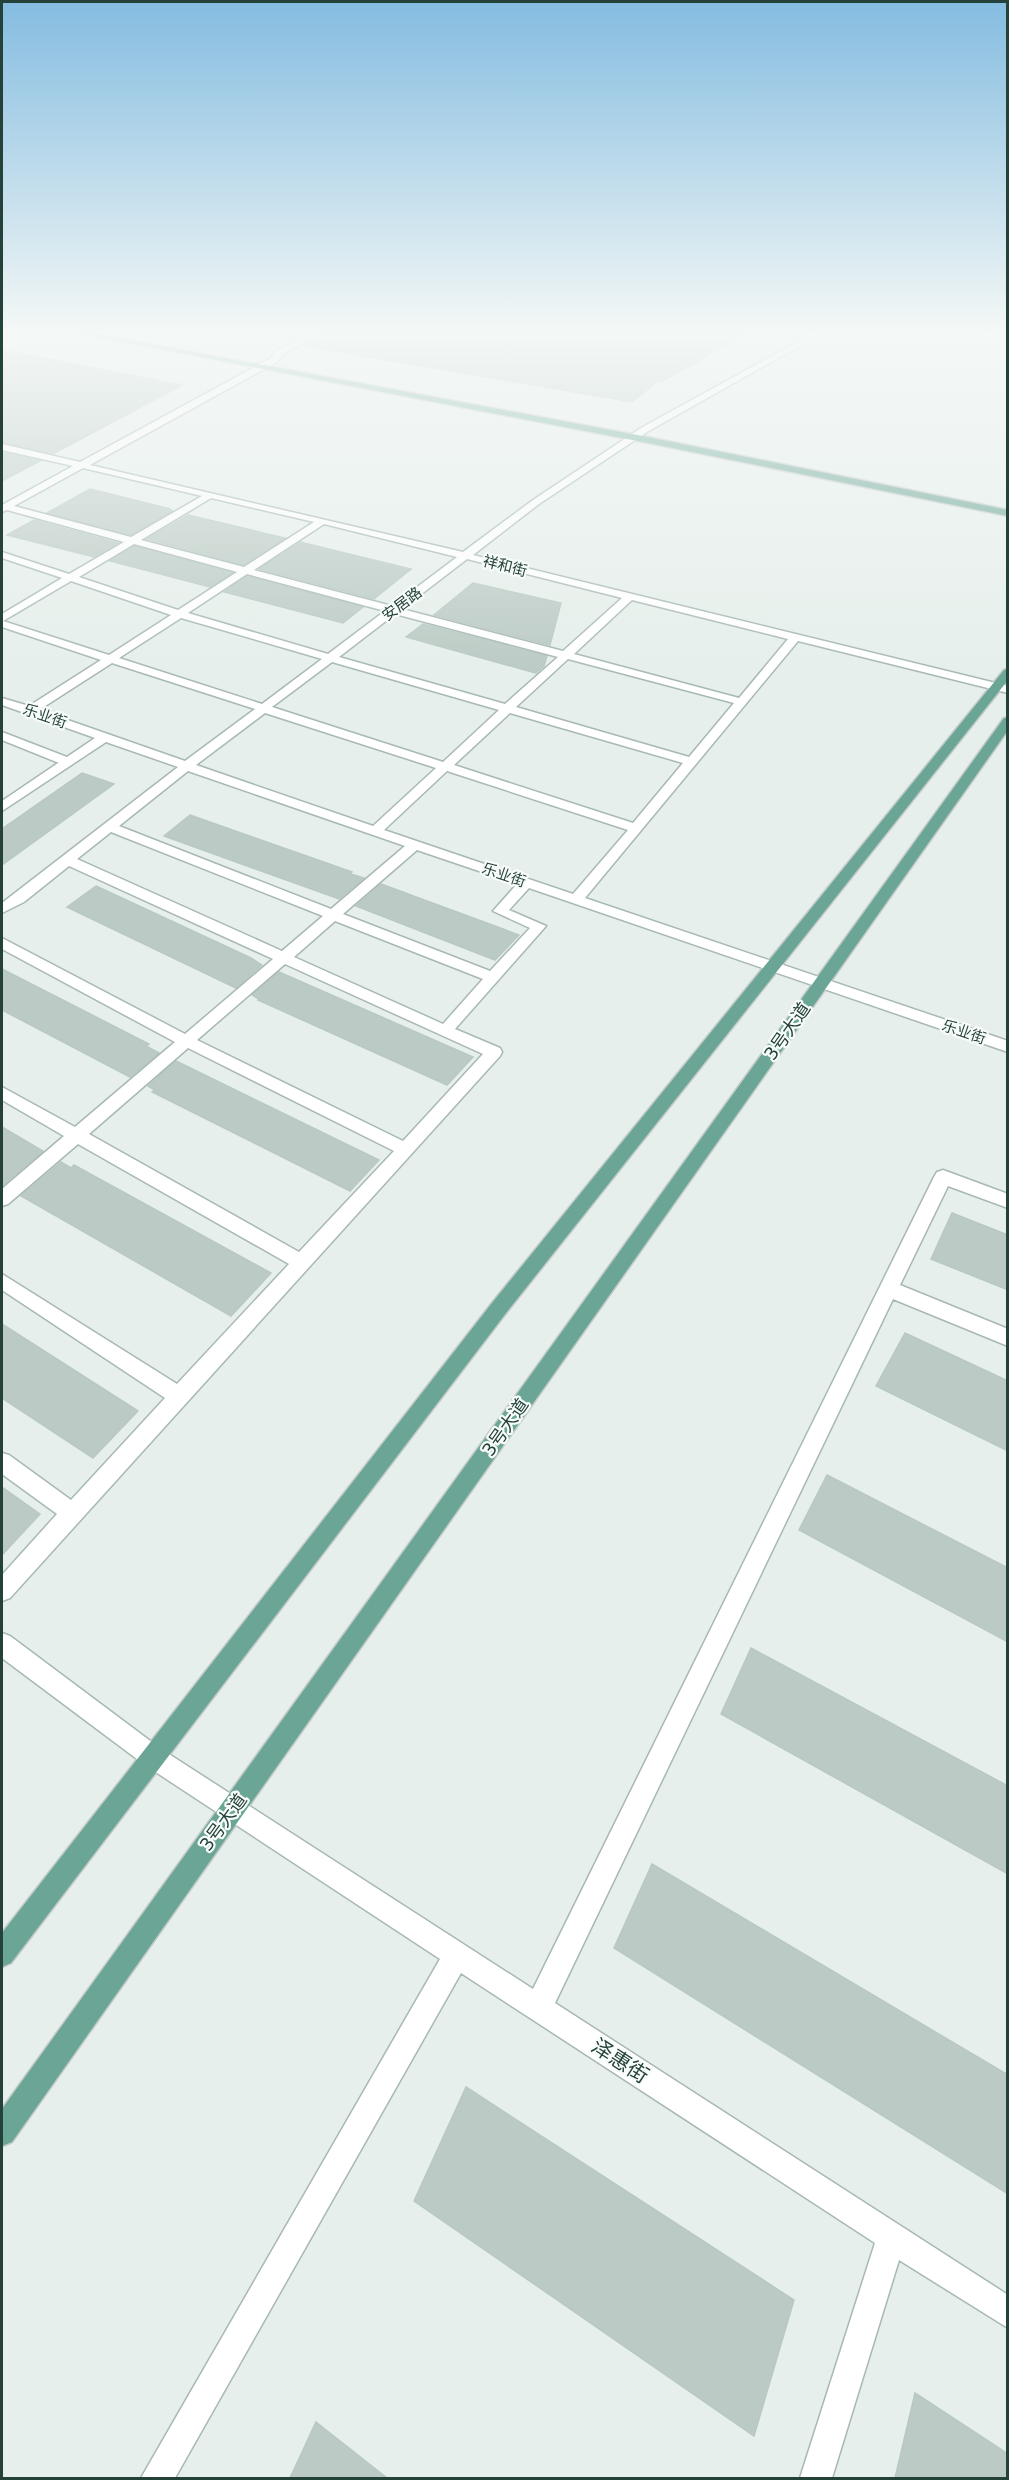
<svg xmlns="http://www.w3.org/2000/svg" width="1009" height="2480" font-family="'DejaVu Sans','Noto Sans SC',sans-serif">
<style>
.building{fill:#bbcac4;stroke:#b8c9c2;stroke-width:1.5}
.lines{fill:none;stroke-linecap:round;stroke-linejoin:round}
.service-casing{stroke:#a8b8b2;stroke-width:3}
.minor-casing{stroke:#a8b8b2;stroke-width:3}
.primary-casing{stroke:#c2cac8;stroke-width:3}
.service{fill:#fff;fill-rule:evenodd}
.minor{fill:#fff;fill-rule:evenodd}
.primary{fill:#6aa596;fill-rule:evenodd}
.labels{text-anchor:middle;dominant-baseline:central;stroke-width:4.5;stroke-linejoin:round;paint-order:stroke}
.far-street-label{font-size:15px;fill:#24423a;stroke:#f7fbf9}
.street-label{font-size:18px;fill:#24423a;stroke:#f7fbf9}
.near-street-label{font-size:21px;fill:#24423a;stroke:#f7fbf9}
</style>
<rect width="100%" height="100%" fill="#e6efeb"/>
<path class="building" d="M 329,330 L 753,330 L 661,382 L 658,381 L 632,402 L 304,346 Z
M 2,350 L 182,385 L 53,454 L 2,442 Z
M 2,452 L 40,461 L 2,481 Z
M 90,489 L 170,509 L 172,511 L 131,535 L 47,513 Z
M 188,515 L 285,538 L 244,565 L 147,539 Z
M 34,520 L 118,543 L 94,557 L 7,535 Z
M 301,542 L 304,543 L 411,569 L 374,599 L 259,569 Z
M 134,546 L 232,573 L 210,587 L 110,561 Z
M 247,576 L 363,607 L 343,623 L 224,592 Z
M 473,583 L 561,603 L 550,645 L 434,615 Z
M 423,624 L 547,656 L 544,666 L 536,673 L 532,672 L 406,637 Z
M 82,773 L 114,784 L 2,865 L 2,829 Z
M 190,815 L 352,872 L 351,874 L 364,878 L 339,899 L 164,836 Z
M 381,884 L 519,935 L 495,960 L 356,906 Z
M 96,886 L 251,958 L 262,965 L 236,988 L 67,907 Z
M 2,969 L 149,1044 L 146,1046 L 159,1053 L 130,1077 L 2,1010 Z
M 279,972 L 473,1057 L 447,1085 L 258,1000 L 259,999 L 252,995 Z
M 176,1061 L 379,1160 L 350,1191 L 152,1092 L 155,1090 L 148,1086 Z
M 2,1127 L 43,1151 L 3,1185 L 2,1185 Z
M 61,1162 L 71,1168 L 74,1165 L 271,1273 L 231,1316 L 21,1196 Z
M 952,1213 L 1008,1235 L 1008,1290 L 931,1259 Z
M 2,1324 L 138,1411 L 93,1458 L 2,1398 Z
M 905,1333 L 1008,1381 L 1008,1451 L 876,1386 Z
M 827,1475 L 1008,1568 L 1008,1642 L 799,1530 Z
M 2,1487 L 40,1514 L 2,1555 Z
M 751,1648 L 1008,1786 L 1008,1874 L 721,1714 Z
M 652,1864 L 1008,2075 L 1008,2194 L 614,1948 Z
M 466,2087 L 794,2300 L 754,2436 L 414,2201 Z
M 915,2393 L 1008,2454 L 1008,2478 L 895,2478 Z
M 316,2422 L 387,2478 L 290,2478 Z"/>
<g class="lines">
<g class="service-casing">
<path id="service" d="M 2,732 L 72,759 L 74,762 L 68,766 L 64,765 L 2,740 Z"/>
</g>
<g class="minor-casing">
<path id="minor" d="M 318,330 L 327,330 L 282,355 L 277,362 L 90,465 L 463,552 L 533,500 L 641,428 L 819,330 L 828,330 L 647,432 L 539,504 L 473,555 L 1008,686 L 1008,693 L 798,641 L 585,898 L 1008,1041 L 1008,1052 L 529,888 L 509,910 L 546,926 L 455,1029 L 500,1048 L 502,1052 L 500,1056 L 10,1598 L 2,1601 L 2,1575 L 57,1514 L 2,1474 L 2,1453 L 9,1455 L 71,1500 L 165,1398 L 2,1290 L 2,1274 L 177,1384 L 289,1264 L 78,1144 L 8,1204 L 2,1206 L 2,1189 L 64,1136 L 2,1100 L 2,1087 L 75,1127 L 175,1042 L 2,949 L 2,938 L 185,1034 L 273,959 L 69,866 L 24,902 L 2,913 L 2,903 L 178,767 L 106,742 L 2,811 L 2,801 L 95,738 L 2,705 L 2,698 L 29,706 L 101,660 L 2,627 L 2,614 L 62,578 L 2,558 L 2,552 L 69,574 L 124,542 L 7,510 L 2,512 L 2,505 L 73,466 L 2,450 L 2,444 L 80,462 L 271,358 L 276,351 ZM 83,468 L 202,496 L 131,537 L 14,506 ZM 211,498 L 314,522 L 244,567 L 141,540 ZM 324,524 L 457,557 L 392,606 L 254,570 ZM 134,544 L 237,572 L 178,610 L 79,577 ZM 467,559 L 622,598 L 563,651 L 402,609 ZM 247,574 L 385,611 L 328,654 L 188,613 ZM 71,581 L 171,615 L 109,655 L 3,621 ZM 632,600 L 788,639 L 739,698 L 574,654 ZM 395,614 L 558,657 L 505,704 L 339,657 ZM 181,618 L 322,659 L 262,704 L 119,658 ZM 568,659 L 734,703 L 689,757 L 516,707 ZM 332,662 L 499,710 L 443,762 L 272,707 ZM 112,663 L 255,709 L 185,761 L 39,710 ZM 265,713 L 436,768 L 373,826 L 196,765 ZM 510,713 L 683,763 L 633,823 L 454,765 ZM 188,771 L 405,846 L 331,909 L 119,826 ZM 447,771 L 628,830 L 573,894 L 384,830 ZM 111,832 L 323,916 L 282,951 L 77,859 ZM 417,850 L 517,884 L 493,911 L 530,928 L 490,971 L 343,914 ZM 335,921 L 483,979 L 443,1024 L 294,957 ZM 285,964 L 483,1054 L 403,1141 L 197,1040 ZM 188,1048 L 394,1151 L 299,1252 L 89,1134 Z
M 960,330 L 1008,336 L 1008,340 L 964,332 Z
M 943,1170 L 1008,1194 L 1008,1208 L 948,1186 L 900,1285 L 1008,1329 L 1008,1346 L 893,1299 L 555,2003 L 1008,2295 L 1008,2328 L 899,2260 L 832,2478 L 800,2478 L 875,2243 L 461,1973 L 175,2478 L 141,2478 L 440,1959 L 145,1765 L 2,1658 L 2,1633 L 10,1636 L 161,1749 L 533,1989 L 934,1177 L 937,1172 Z"/>
</g>
<g class="primary-casing">
<path id="primary" d="M 61,330 L 76,330 L 648,437 L 1008,510 L 1008,516 L 648,443 Z
M 1008,669 L 1008,680 L 506,1313 L 11,1963 L 2,1967 L 2,1933 L 492,1303 L 1004,670 Z
M 1004,718 L 1008,718 L 1008,730 L 12,2142 L 2,2146 L 2,2109 Z"/>
</g>
<use href="#service" class="service"/>
<use href="#minor" class="minor"/>
<use href="#primary" class="primary"/>
</g>
<linearGradient id="sky" x2="0" y2="1"><stop stop-color="#84bce0"/><stop offset="0.49" stop-color="#f4f8f6"/><stop offset="1" stop-color="#f4f8f6" stop-opacity="0"/></linearGradient>
<rect width="1009" height="677" fill="url(#sky)"/>
<g class="labels">
<g class="far-street-label">
<text transform="translate(505 566) rotate(14)">祥和街</text>
<text transform="translate(402 604) rotate(-37)">安居路</text>
<text transform="translate(45 716) rotate(19)">乐业街</text>
<text transform="translate(504 875) rotate(19)">乐业街</text>
<text transform="translate(964 1032) rotate(19)">乐业街</text>
</g>
<g class="street-label">
<text transform="translate(787 1031) rotate(-55)">3号大道</text>
<text transform="translate(505 1427) rotate(-55)">3号大道</text>
<text transform="translate(223 1822) rotate(-54)">3号大道</text>
</g>
<g class="near-street-label">
<text transform="translate(620 2061) rotate(33)">泽惠街</text>
</g>
</g>
<rect width="1009" height="2480" fill="none" stroke="#24423a" stroke-width="6"/>
</svg>
